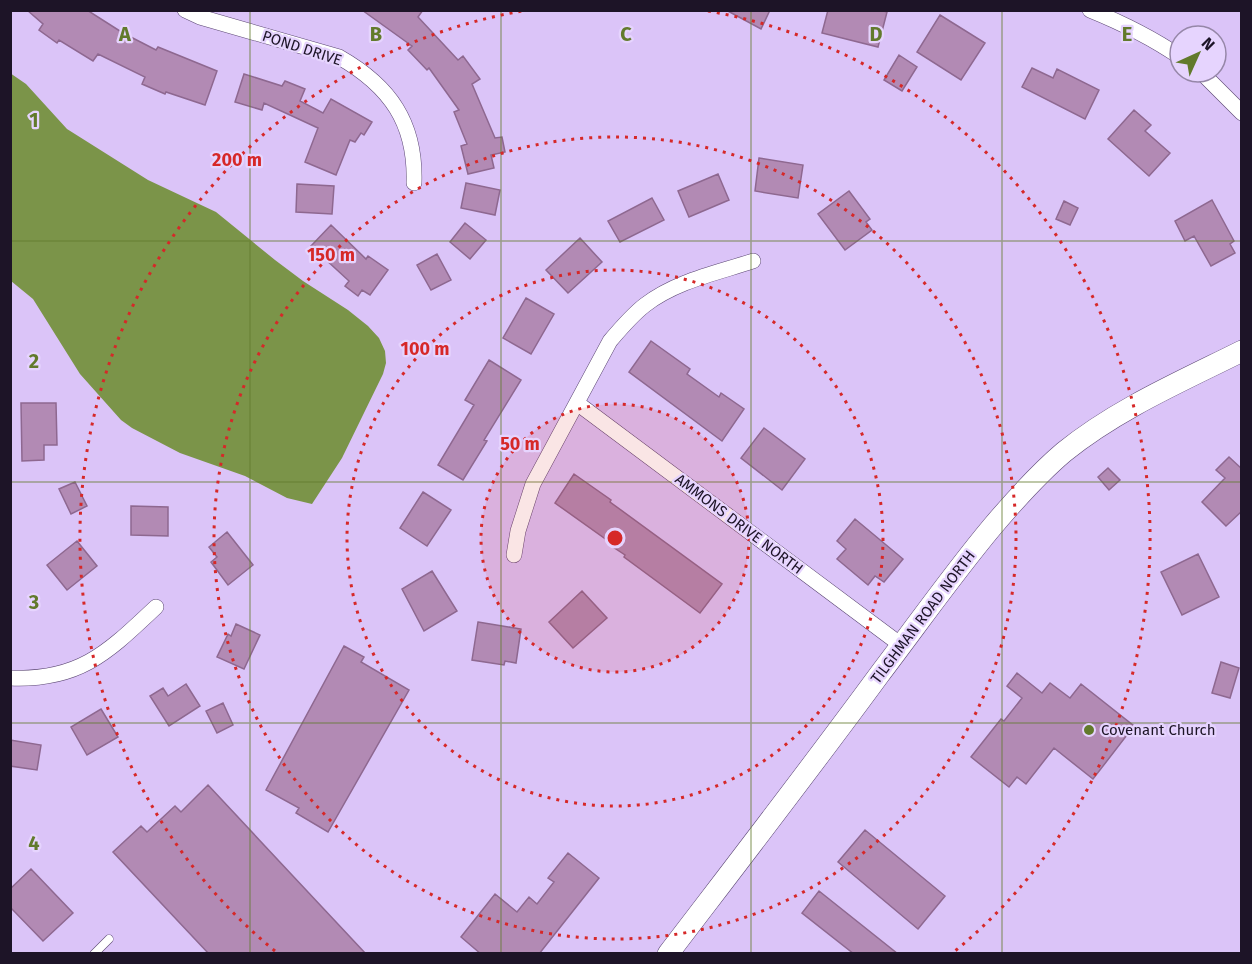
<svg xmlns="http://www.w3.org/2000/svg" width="1252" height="964" font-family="'Fira Sans',sans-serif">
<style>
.water{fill:#7b9449}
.building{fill:#b28ab4;stroke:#8e6890;stroke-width:1.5}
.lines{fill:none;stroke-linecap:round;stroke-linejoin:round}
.lane-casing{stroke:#5b4773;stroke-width:9}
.street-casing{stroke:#5b4773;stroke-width:16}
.secondary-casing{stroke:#5b4773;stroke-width:22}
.lane{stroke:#fff;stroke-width:8}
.street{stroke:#fff;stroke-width:15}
.secondary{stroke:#fff;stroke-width:21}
.grid{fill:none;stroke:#627a2c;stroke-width:1.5;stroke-opacity:0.55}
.ring{fill:none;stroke:#d62828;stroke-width:3;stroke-dasharray:3 6}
.poi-dot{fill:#627a2c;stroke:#e6d4fe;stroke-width:2}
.labels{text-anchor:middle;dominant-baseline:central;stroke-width:4.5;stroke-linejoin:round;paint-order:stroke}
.street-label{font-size:15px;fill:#1d1427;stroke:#e6d4fe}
.poi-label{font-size:15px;fill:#1d1427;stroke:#e6d4fe;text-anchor:start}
.grid-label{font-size:20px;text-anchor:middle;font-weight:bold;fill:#627a2c;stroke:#e6d4fe;stroke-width:4.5;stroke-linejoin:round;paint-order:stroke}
.centre{fill:#d62828;stroke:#e6d4fe;stroke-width:3}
.ring-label{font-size:18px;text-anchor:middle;font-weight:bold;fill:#d62828;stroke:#e6d4fe;stroke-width:4.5;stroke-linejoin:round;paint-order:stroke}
</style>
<rect width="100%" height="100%" fill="#dbc4f8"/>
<path class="water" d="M 10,73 L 26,84 L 67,129 L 148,180 L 216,212 L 275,260 L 303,281 L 348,310 L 368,326 L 379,338 L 385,351 L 386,363 L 383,374 L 342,458 L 312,504 L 287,498 L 245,476 L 180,453 L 132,428 L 121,420 L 80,374 L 33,299 L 11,281 Z"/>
<path class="building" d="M 27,10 L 87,10 L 123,33 L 156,50 L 158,47 L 217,71 L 205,105 L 166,92 L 165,94 L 142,84 L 145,77 L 98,54 L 93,61 L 59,40 L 57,43 L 39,30 L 43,24 Z
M 362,10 L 423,10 L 418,17 L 458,60 L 463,56 L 480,79 L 472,84 L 495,138 L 502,137 L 505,152 L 491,155 L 494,168 L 468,174 L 461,146 L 467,144 L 454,112 L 459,110 L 429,68 L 427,70 L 408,50 L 412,46 Z
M 726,10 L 770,10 L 761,29 Z
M 828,10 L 880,10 L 887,12 L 878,47 L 822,33 Z
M 940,15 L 985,43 L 961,80 L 917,52 Z
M 899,55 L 917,67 L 902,91 L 884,80 Z
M 1032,68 L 1053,78 L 1057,69 L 1099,90 L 1085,119 L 1022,87 Z
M 244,74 L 282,86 L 285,81 L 305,89 L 300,101 L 323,113 L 331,99 L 372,122 L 364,135 L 361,133 L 355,142 L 350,140 L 336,175 L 305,162 L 318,128 L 264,103 L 262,110 L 235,102 Z
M 1134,110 L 1151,125 L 1145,131 L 1170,153 L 1149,176 L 1108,139 Z
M 759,158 L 803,165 L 798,198 L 755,191 Z
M 718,174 L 729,200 L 689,217 L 678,191 Z
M 466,183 L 500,190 L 495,215 L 461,208 Z
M 297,184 L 334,186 L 332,214 L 296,212 Z
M 849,191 L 870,219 L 866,222 L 872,230 L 845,250 L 818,214 Z
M 652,198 L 664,220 L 620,242 L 608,221 Z
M 1212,200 L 1234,241 L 1230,244 L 1235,253 L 1211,266 L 1194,236 L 1185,241 L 1175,221 Z
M 1064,201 L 1078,208 L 1070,225 L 1056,219 Z
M 465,223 L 486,240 L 470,259 L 450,242 Z
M 331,225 L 366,259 L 368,256 L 388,270 L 370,295 L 362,290 L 358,296 L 345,286 L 349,281 L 311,246 Z
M 580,238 L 602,262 L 568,293 L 546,270 Z
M 437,254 L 451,280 L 431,290 L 417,265 Z
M 526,298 L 554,314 L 531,354 L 503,338 Z
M 651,341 L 690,369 L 687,374 L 719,397 L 721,393 L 744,409 L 722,441 L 629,372 Z
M 489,360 L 521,380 L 484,440 L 487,441 L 463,480 L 438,465 L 474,405 L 465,400 Z
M 21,403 L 56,403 L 57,445 L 44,445 L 44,460 L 22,461 Z
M 764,428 L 805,459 L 782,490 L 741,458 Z
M 1229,457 L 1242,469 L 1242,511 L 1226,526 L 1202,502 L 1225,478 L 1216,470 Z
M 1108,468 L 1120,480 L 1109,490 L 1098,477 Z
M 574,474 L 611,500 L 610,502 L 722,584 L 700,613 L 624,557 L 625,555 L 610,545 L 611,543 L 555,503 Z
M 75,482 L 87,506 L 71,514 L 59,489 Z
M 423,492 L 451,510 L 427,546 L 400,528 Z
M 131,506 L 168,507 L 168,536 L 131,535 Z
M 855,519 L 903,559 L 884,582 L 875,576 L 868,585 L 837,559 L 846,549 L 837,541 Z
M 227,532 L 253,565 L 228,585 L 211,562 L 217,557 L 209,547 Z
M 77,541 L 97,566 L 67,590 L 47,565 Z
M 1198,554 L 1219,597 L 1182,615 L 1161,572 Z
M 432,571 L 457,611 L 424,631 L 402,589 Z
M 582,591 L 607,618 L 573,648 L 549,622 Z
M 478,622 L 521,629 L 516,663 L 505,661 L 504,665 L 472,660 Z
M 236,624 L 260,635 L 244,669 L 217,657 L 228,634 L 231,636 Z
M 344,646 L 364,657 L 361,662 L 409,690 L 328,832 L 296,813 L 299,808 L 266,790 Z
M 1221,662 L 1239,668 L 1230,698 L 1212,693 Z
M 1017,673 L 1042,693 L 1050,683 L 1070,698 L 1081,684 L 1134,726 L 1093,779 L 1054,748 L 1026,784 L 1017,777 L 1009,787 L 971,757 L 1001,719 L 1004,721 L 1022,698 L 1007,686 Z
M 186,684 L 200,706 L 169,726 L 150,696 L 163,688 L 168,696 Z
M 223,703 L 233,725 L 217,733 L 206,711 Z
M 101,709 L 118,737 L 87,755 L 71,727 Z
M 10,740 L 41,745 L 37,770 L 10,766 Z
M 208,785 L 292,875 L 366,954 L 209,954 L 113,852 L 141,826 L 147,832 L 175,806 L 181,812 Z
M 865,830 L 945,896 L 918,929 L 838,862 Z
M 568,853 L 599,878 L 539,954 L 481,954 L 461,937 L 495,894 L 517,912 L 529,897 L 537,904 L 554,882 L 548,878 Z
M 31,869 L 73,913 L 43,941 L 10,907 L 10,889 Z
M 819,891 L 898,954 L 854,954 L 802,913 Z"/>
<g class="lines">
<g class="lane-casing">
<path id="lane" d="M 94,954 L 109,939"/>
</g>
<g class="street-casing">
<path id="street" d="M 185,10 L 200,17 L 339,57 C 390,86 416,123 414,183
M 1090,10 C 1122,23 1151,37 1180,57
M 1201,72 L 1242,113
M 577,403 L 901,645
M 514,555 L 518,531 L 533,484 L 610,341 C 621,328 632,315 645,305 C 676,281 717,273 753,261
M 10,678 C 80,681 108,652 156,607"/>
</g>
<g class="secondary-casing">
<path id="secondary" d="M 668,954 C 739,861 810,769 879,675 C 917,625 952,575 992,527 C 1014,501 1038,474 1064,452 C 1117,409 1182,381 1242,351"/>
</g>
<use href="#lane" class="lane"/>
<use href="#street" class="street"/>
<use href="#secondary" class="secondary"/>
</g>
<path class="grid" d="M 250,10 L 250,954M 501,10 L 501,954M 751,10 L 751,954M 1002,10 L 1002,954M 10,241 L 1242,241M 10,482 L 1242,482M 10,723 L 1242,723"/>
<circle cx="615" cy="538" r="134" fill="#d62828" fill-opacity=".12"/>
<g class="ring">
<circle cx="615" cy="538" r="134"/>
<circle cx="615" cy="538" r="268"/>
<circle cx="615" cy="538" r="401"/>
<path d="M275 951A535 535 0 0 1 522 11M708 11A535 535 0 0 1 955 951"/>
</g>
<circle class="poi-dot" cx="1089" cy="730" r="6"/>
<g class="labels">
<g class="street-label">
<text transform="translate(302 48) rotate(18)">POND DRIVE</text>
<text transform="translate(739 524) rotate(37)">AMMONS DRIVE NORTH</text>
<text transform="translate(923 617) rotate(-53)">TILGHMAN ROAD NORTH</text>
</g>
<g class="poi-label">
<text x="1101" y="730">Covenant Church</text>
</g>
</g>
<g class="grid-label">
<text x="125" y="41">A</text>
<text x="376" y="41">B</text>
<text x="626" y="41">C</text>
<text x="876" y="41">D</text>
<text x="1127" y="41">E</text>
<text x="34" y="127">1</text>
<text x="34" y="368">2</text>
<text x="34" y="609">3</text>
<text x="34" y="850">4</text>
</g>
<circle cx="615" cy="538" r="9" class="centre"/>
<g class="ring-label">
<text x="237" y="166">200 m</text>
<text x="331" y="261">150 m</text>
<text x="425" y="355">100 m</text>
<text x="520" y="450">50 m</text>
</g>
<rect width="1252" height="964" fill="none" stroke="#1d1427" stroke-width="24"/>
<g transform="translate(1198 54) rotate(45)"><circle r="28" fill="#e6d4fe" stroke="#9687a8" stroke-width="1.5"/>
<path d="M0-4.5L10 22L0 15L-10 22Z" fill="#627a2c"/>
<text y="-9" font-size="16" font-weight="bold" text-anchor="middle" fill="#1d1427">N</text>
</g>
</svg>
